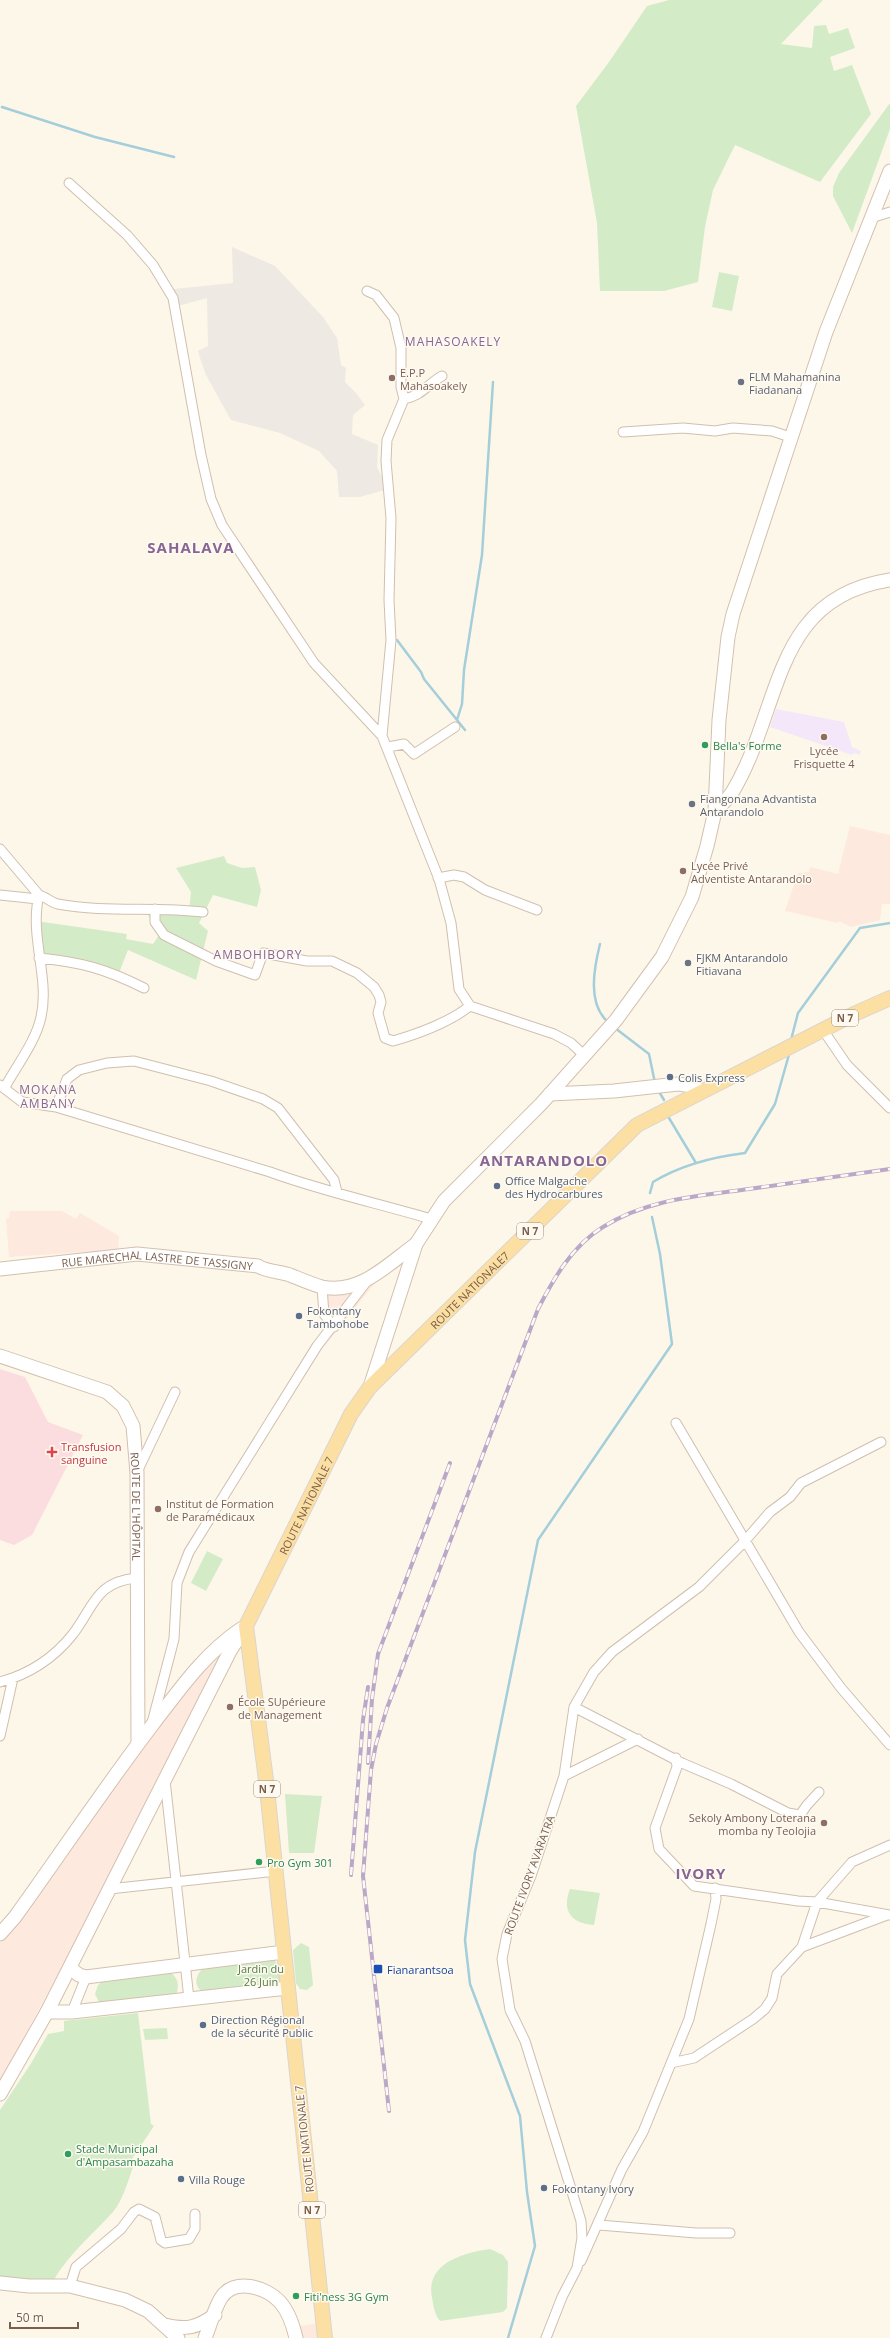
<svg xmlns="http://www.w3.org/2000/svg" width="890" height="2338" font-family="'Open Sans',sans-serif">
<style>
.commercial{fill:#fde9de}
.industrial{fill:#eee9e3}
.education{fill:#f4e7fa}
.medical{fill:#fbdddf}
.green{fill:#d4ebc8}
.lines{fill:none;stroke-linecap:round;stroke-linejoin:round}
.stream{stroke:#a4ced9;stroke-width:2.5}
.street-casing{stroke:#d0bfaf;stroke-width:11}
.secondary-casing{stroke:#d3c0ad;stroke-width:15}
.primary-casing{stroke:#dcd5d0;stroke-width:16}
.street{stroke:#fff;stroke-width:9}
.secondary{stroke:#fff;stroke-width:13}
.primary{stroke:#fbdfa3;stroke-width:14}
.rail-casing{stroke:#bba7c8;stroke-width:4}
.rail{stroke:#fffaf1;stroke-width:2.5;stroke-dasharray:8;stroke-linecap:butt}
.education-dot{fill:#8d6e63;stroke:#fffaf1;stroke-width:1.5}
.worship-dot{fill:#6b7280;stroke:#fffaf1;stroke-width:1.5}
.leisure-dot{fill:#2e9e5b;stroke:#fffaf1;stroke-width:1.5}
.service-dot{fill:#5c6f8a;stroke:#fffaf1;stroke-width:1.5}
.health-dot{fill:#e0444e;stroke:#fffaf1;stroke-width:1.5}
.transit-dot{fill:#1a4fb4;stroke:#fffaf1;stroke-width:1.5}
.labels{text-anchor:middle;dominant-baseline:central;stroke-width:3;stroke-linejoin:round;paint-order:stroke}
.shield{fill:#fffaf1;stroke:#a18e7e;stroke-width:1}
.shield-label{font-size:10px;font-weight:bold;fill:#795f4c}
.education-label{font-size:11px;fill:#785e54;stroke:#fffaf1;text-anchor:start}
.worship-label{font-size:11px;fill:#5b616d;stroke:#fffaf1;text-anchor:start}
.leisure-label{font-size:11px;fill:#27864d;stroke:#fffaf1;text-anchor:start}
.service-label{font-size:11px;fill:#4e5e75;stroke:#fffaf1;text-anchor:start}
.street-label{font-size:11px;fill:#795f4c;stroke:#fffaf1}
.health-label{font-size:11px;fill:#be3a42;stroke:#fffaf1;text-anchor:start}
.park-label{font-size:11px;fill:#527f43;stroke:#fffaf1}
.transit-label{font-size:11px;fill:#164399;stroke:#fffaf1;text-anchor:start}
.neighbourhood-label{font-size:12px;letter-spacing:1px;fill:#876594;stroke:#fffaf1}
.district-label{font-size:15px;font-weight:bold;letter-spacing:1px;fill:#876594;stroke:#fffaf1}
</style>
<rect width="100%" height="100%" fill="#fdf7ea"/>
<path class="commercial" d="M 850,826 L 890,835 L 890,904 L 882,904 L 880,920 L 851,927 L 839,921 L 838,923 L 785,911 L 798,873 L 809,872 L 810,867 L 838,874 Z
M 10,1211 L 62,1211 L 76,1219 L 80,1213 L 119,1236 L 118,1250 L 9,1257 L 6,1219 L 9,1218 Z
M 372,1280 L 375,1283 L 320,1352 L 192,1556 L 180,1584 L 179,1638 L 174,1652 L 172,1635 L 172,1584 L 183,1551 L 283,1394 L 310,1347 L 331,1322 L 324,1293 Z
M 212,1655 L 221,1661 L 57,1976 L 0,2081 L 0,1943 L 102,1802 L 157,1729 L 195,1674 Z
M 320,2323 L 321,2338 L 300,2338 L 300,2326 Z"/>
<path class="industrial" d="M 232,247 L 275,266 L 323,317 L 337,338 L 341,365 L 346,368 L 345,382 L 356,393 L 365,405 L 353,415 L 352,434 L 378,445 L 377,467 L 388,489 L 360,497 L 339,497 L 337,471 L 319,451 L 280,433 L 231,420 L 206,375 L 200,358 L 198,351 L 208,346 L 207,298 L 178,306 L 173,298 L 174,289 L 233,283 Z"/>
<path class="education" d="M 776,709 L 844,722 L 852,747 L 861,751 L 860,755 L 854,753 L 852,755 L 770,727 Z"/>
<path class="medical" d="M 0,1369 L 25,1377 L 48,1422 L 83,1435 L 32,1535 L 14,1545 L 0,1540 Z"/>
<path class="green" d="M 669,0 L 823,0 L 781,44 L 812,48 L 814,26 L 826,25 L 829,34 L 848,28 L 855,48 L 830,57 L 834,71 L 852,65 L 871,114 L 820,182 L 735,145 L 713,190 L 705,227 L 698,282 L 664,291 L 600,291 L 597,223 L 576,106 L 609,62 L 647,6 Z
M 890,103 L 890,129 L 852,233 L 833,196 L 833,187 L 839,173 Z
M 719,272 L 739,276 L 732,311 L 712,307 Z
M 224,856 L 227,863 L 242,868 L 255,867 L 261,890 L 257,907 L 213,895 L 199,923 L 208,931 L 196,980 L 128,950 L 119,973 L 40,956 L 36,921 L 127,934 L 126,939 L 153,944 L 161,932 L 144,910 L 189,911 L 191,892 L 176,868 Z
M 207,1551 L 223,1559 L 206,1591 L 191,1583 Z
M 285,1794 L 322,1796 L 314,1853 L 289,1853 Z
M 570,1889 L 600,1893 L 594,1925 C 572,1924 561,1911 570,1889 Z
M 301,1943 L 309,1947 L 313,1985 L 307,1990 L 300,1989 L 296,1983 L 293,1950 Z
M 273,1959 L 279,1965 L 280,1981 L 274,1986 L 205,1993 C 194,1988 194,1978 202,1969 Z
M 169,1971 C 178,1978 179,1983 177,1993 L 171,1998 L 105,2006 L 99,2002 L 95,1994 L 98,1985 L 103,1981 Z
M 138,2013 L 151,2124 L 154,2126 L 130,2162 L 133,2167 C 128,2181 123,2200 113,2212 C 92,2235 69,2254 53,2281 L 0,2278 L 0,2110 L 30,2065 L 48,2034 L 64,2031 L 64,2021 Z
M 167,2028 L 168,2039 L 145,2040 L 143,2029 Z
M 490,2249 L 503,2255 L 508,2262 L 507,2308 L 503,2312 L 440,2321 C 434,2314 434,2307 432,2298 C 425,2263 463,2253 490,2249 Z"/>
<g class="lines">
<path class="stream" d="M 2,107 L 95,137 L 174,157
M 397,640 L 421,672 L 424,679 L 457,720
M 465,730 L 457,720 L 462,704 L 464,670 L 482,555 L 493,382
M 600,944 C 594,968 587,1004 608,1022
M 615,1028 L 649,1054 L 655,1083
M 791,1040 L 798,1013 L 860,928 L 890,923
M 658,1090 L 664,1100
M 669,1118 L 696,1163
M 650,1193 L 653,1182 C 681,1165 712,1157 745,1153 L 775,1104 L 790,1051
M 508,2338 L 535,2246 L 527,2192 L 520,2116 L 470,1984 L 465,1940 L 475,1852 L 538,1540 L 672,1344 L 660,1254 L 652,1217"/>
<g class="street-casing">
<path id="street" d="M 69,183 L 127,235 L 153,265 L 173,298 L 201,455 L 211,499 L 222,525 L 314,663 L 382,736 L 439,879 L 451,923 L 459,989 L 470,1006 L 554,1034 L 571,1043 L 584,1055
M 871,218 L 890,212
M 367,291 L 376,295 L 394,318 L 401,348 L 401,387 L 404,399 L 387,440 L 386,461 L 391,518 L 389,600 L 391,640 L 382,736
M 404,399 C 421,396 428,384 442,376
M 623,432 L 683,428 L 715,431 L 733,428 L 772,431 L 790,437
M 388,747 L 404,744 L 414,754 L 455,727
M 0,849 L 39,895 C 29,936 50,978 41,1017 C 36,1041 17,1065 5,1087
M 438,878 L 454,875 L 464,877 L 485,890 L 537,910
M 0,895 L 38,899
M 39,895 C 46,897 52,903 58,904 C 106,913 155,906 203,912
M 155,909 L 155,922 L 164,935 L 216,961 L 255,975 L 263,953 L 307,961 L 332,961 L 357,973 L 374,987 L 379,995 L 381,1002 L 378,1013 L 385,1038 L 393,1041 C 421,1033 448,1023 470,1006
M 39,958 C 81,962 106,969 144,988
M 823,1030 L 847,1065 L 890,1108
M 0,1085 L 22,1102 L 56,1107 L 270,1172 C 322,1191 377,1203 431,1219
M 56,1107 L 67,1079 L 79,1070 L 107,1063 L 134,1061 L 211,1081 L 263,1099 L 278,1108 L 334,1180 L 337,1192
M 322,1287 L 324,1314 L 334,1327
M 676,1423 L 799,1632 L 841,1688 L 890,1745
M 137,1472 L 175,1392
M 0,1682 C 30,1674 54,1658 73,1634 C 94,1606 96,1582 136,1578
M 574,1707 L 682,1763 L 731,1784 L 788,1813 L 800,1815 L 807,1805 L 819,1792
M 152,1723 L 174,1639 L 177,1583 L 189,1552 L 317,1346 L 367,1281
M 0,1736 L 13,1678
M 676,1758 L 677,1767 L 655,1828 L 659,1849 L 694,1886 L 798,1901 L 817,1902 L 890,1915
M 564,1776 L 638,1739
M 165,1780 L 189,1999
M 109,1889 L 276,1871
M 802,1947 L 817,1902 L 852,1862 L 890,1845
M 72,2012 L 86,1977
M 671,2063 L 694,2058 L 753,2019 L 765,2009 L 772,1998 L 777,1974 L 802,1947 L 887,1915
M 599,2225 L 696,2233 L 730,2233
M 581,2261 L 622,2169 L 643,2132 L 689,2019 L 711,1924 L 716,1899 L 715,1888
M 70,2286 L 76,2267 L 121,2229 L 134,2212 L 139,2209 L 155,2217 L 161,2240 L 165,2243 L 189,2239 L 195,2229 L 195,2214
M 546,2338 L 562,2297 L 577,2268 L 582,2238 L 581,2221 L 525,2041 L 510,2010 L 502,1959 L 507,1934 L 531,1876 L 564,1776 L 574,1707 L 594,1672 L 612,1652 L 699,1587 L 744,1542 L 770,1512 L 790,1497 L 801,1483 L 881,1442"/>
</g>
<g class="secondary-casing">
<g id="secondary">
<path d="M 715,811 C 721,805 729,798 733,791 C 783,707 771,598 890,580"/>
<path d="M 550,1094 L 614,1091 L 678,1084 L 693,1086 L 701,1091"/>
<path id="s1" d="M 0,1269 L 137,1254 L 258,1266 C 264,1271 281,1272 290,1275 C 300,1279 311,1284 322,1287 C 360,1295 388,1264 416,1244"/>
<path id="s2" d="M 0,1356 L 107,1392 L 123,1406 L 133,1426 L 137,1473 L 138,1743"/>
<path d="M 370,1387 L 416,1244 L 444,1201 L 541,1104 L 616,1020 L 662,957 L 692,897 L 707,846 L 715,811 L 719,720 L 728,637 L 733,614 L 826,332 L 890,171"/>
<path d="M 0,1934 L 15,1917 C 61,1853 105,1787 153,1724 C 180,1689 204,1654 241,1629"/>
<path d="M 70,1968 L 79,1975 L 86,1977 L 284,1952"/>
<path d="M 47,2012 L 72,2012 L 288,1988"/>
<path d="M 0,2094 L 47,2012 L 230,1651 L 246,1626"/>
<path d="M 0,2283 L 29,2286 L 70,2286 L 125,2300 L 148,2311 L 178,2338"/>
<path d="M 165,2325 C 187,2330 196,2328 215,2315"/>
<path d="M 205,2338 C 210,2326 214,2309 221,2298 C 234,2277 266,2287 280,2302 C 289,2312 293,2325 296,2338"/>
</g>
</g>
<g class="primary-casing">
<g id="primary">
<path id="s3" d="M 325,2338 L 266,1780 L 246,1626 L 351,1414 L 370,1387 L 637,1125 L 854,1014 L 890,998"/>
</g>
</g>
<use href="#street" class="street"/>
<use href="#secondary" class="secondary"/>
<use href="#primary" class="primary"/>
<g class="rail-casing">
<path id="rail" d="M 368,1763 L 372,1699 L 378,1654 L 450,1463
M 351,1875 L 363,1720 L 368,1687
M 389,2111 L 363,1876 L 371,1770 L 376,1744 L 387,1708 L 538,1309 C 554,1278 572,1246 603,1227 C 647,1199 699,1196 749,1189 C 796,1182 843,1176 890,1169"/>
</g>
<use href="#rail" class="rail"/>
</g>
<g class="education-dot">
<circle cx="392" cy="378" r="4"/>
<circle cx="824" cy="737" r="4"/>
<circle cx="683" cy="871" r="4"/>
<circle cx="158" cy="1509" r="4"/>
<circle cx="230" cy="1707" r="4"/>
<circle cx="824" cy="1823" r="4"/>
</g>
<g class="worship-dot">
<circle cx="741" cy="382" r="4"/>
<circle cx="692" cy="804" r="4"/>
<circle cx="688" cy="963" r="4"/>
</g>
<g class="leisure-dot">
<circle cx="705" cy="745" r="4"/>
<circle cx="259" cy="1862" r="4"/>
<circle cx="68" cy="2154" r="4"/>
<circle cx="296" cy="2296" r="4"/>
</g>
<g class="service-dot">
<circle cx="670" cy="1077" r="4"/>
<circle cx="497" cy="1186" r="4"/>
<circle cx="299" cy="1316" r="4"/>
<circle cx="203" cy="2025" r="4"/>
<circle cx="181" cy="2179" r="4"/>
<circle cx="544" cy="2188" r="4"/>
</g>
<path class="health-dot" d="M50 1446h4v4h4v4h-4v4h-4v-4h-4v-4h4z"/>
<rect class="transit-dot" x="373" y="1964" width="10" height="10" rx="2"/>
<g class="labels">
<g class="shield">
<rect x="832" y="1010" width="26" height="16" rx="3"/>
<rect x="517" y="1223" width="26" height="16" rx="3"/>
<rect x="254" y="1781" width="26" height="16" rx="3"/>
<rect x="299" y="2202" width="26" height="16" rx="3"/>
</g>
<g class="shield-label">
<text x="845" y="1018">N 7</text>
<text x="530" y="1231">N 7</text>
<text x="267" y="1789">N 7</text>
<text x="312" y="2210">N 7</text>
</g>
<g class="education-label">
<text x="400" y="372">E.P.P<tspan x="400" dy="13">Mahasoakely</tspan></text>
<text x="824" y="750" text-anchor="middle">Lycée<tspan x="824" dy="13">Frisquette 4</tspan></text>
<text x="691" y="865">Lycée Privé<tspan x="691" dy="13">Adventiste Antarandolo</tspan></text>
<text x="166" y="1503">Institut de Formation<tspan x="166" dy="13">de Paramédicaux</tspan></text>
<text x="238" y="1701">École SUpérieure<tspan x="238" dy="13">de Management</tspan></text>
<text x="816" y="1817" text-anchor="end">Sekoly Ambony Loterana<tspan x="816" dy="13">momba ny Teolojia</tspan></text>
</g>
<g class="worship-label">
<text x="749" y="376">FLM Mahamanina<tspan x="749" dy="13">Fiadanana</tspan></text>
<text x="700" y="798">Fiangonana Advantista<tspan x="700" dy="13">Antarandolo</tspan></text>
<text x="696" y="957">FJKM Antarandolo<tspan x="696" dy="13">Fitiavana</tspan></text>
</g>
<g class="leisure-label">
<text x="713" y="745">Bella's Forme</text>
<text x="267" y="1862">Pro Gym 301</text>
<text x="76" y="2148">Stade Municipal<tspan x="76" dy="13">d'Ampasambazaha</tspan></text>
<text x="304" y="2296">Fiti'ness 3G Gym</text>
</g>
<g class="service-label">
<text x="678" y="1077">Colis Express</text>
<text x="505" y="1180">Office Malgache<tspan x="505" dy="13">des Hydrocarbures</tspan></text>
<text x="307" y="1310">Fokontany<tspan x="307" dy="13">Tambohobe</tspan></text>
<text x="211" y="2019">Direction Régional<tspan x="211" dy="13">de la sécurité Public</tspan></text>
<text x="189" y="2179">Villa Rouge</text>
<text x="552" y="2188">Fokontany Ivory</text>
</g>
<g class="street-label">
<text stroke="none"><textPath href="#s1" startOffset="158">RUE MARECHAL LASTRE DE TASSIGNY</textPath></text>
<text stroke="none"><textPath href="#s3" startOffset="1125">ROUTE NATIONALE7</textPath></text>
<text stroke="none"><textPath href="#s3" startOffset="851">ROUTE NATIONALE 7</textPath></text>
<text stroke="none"><textPath href="#s2" startOffset="237">ROUTE DE L'HÔPITAL</textPath></text>
<text transform="translate(529 1875) rotate(-70)">ROUTE IVORY AVARATRA</text>
<text transform="translate(304 2139) rotate(-96)">ROUTE NATIONALE 7</text>
</g>
<g class="health-label">
<text x="61" y="1446">Transfusion<tspan x="61" dy="13">sanguine</tspan></text>
</g>
<g class="park-label">
<text x="261" y="1968">Jardin du<tspan x="261" dy="13">26 Juin</tspan></text>
</g>
<g class="transit-label">
<text x="387" y="1969">Fianarantsoa</text>
</g>
<g class="neighbourhood-label">
<text x="453" y="341">MAHASOAKELY</text>
<text x="258" y="954">AMBOHIBORY</text>
<text x="48" y="1089">MOKANA<tspan x="48" dy="14">AMBANY</tspan></text>
</g>
<g class="district-label">
<text x="191" y="547">SAHALAVA</text>
<text x="544" y="1160">ANTARANDOLO</text>
<text x="701" y="1873">IVORY</text>
</g>
</g>
<path d="M10 2322v6h68v-6" fill="none" stroke="#795f4c" stroke-width="2"/>
<text x="16" y="2322" font-size="12" fill="#795f4c" stroke="#fffaf1" stroke-width="3" paint-order="stroke">50 m</text>
</svg>
